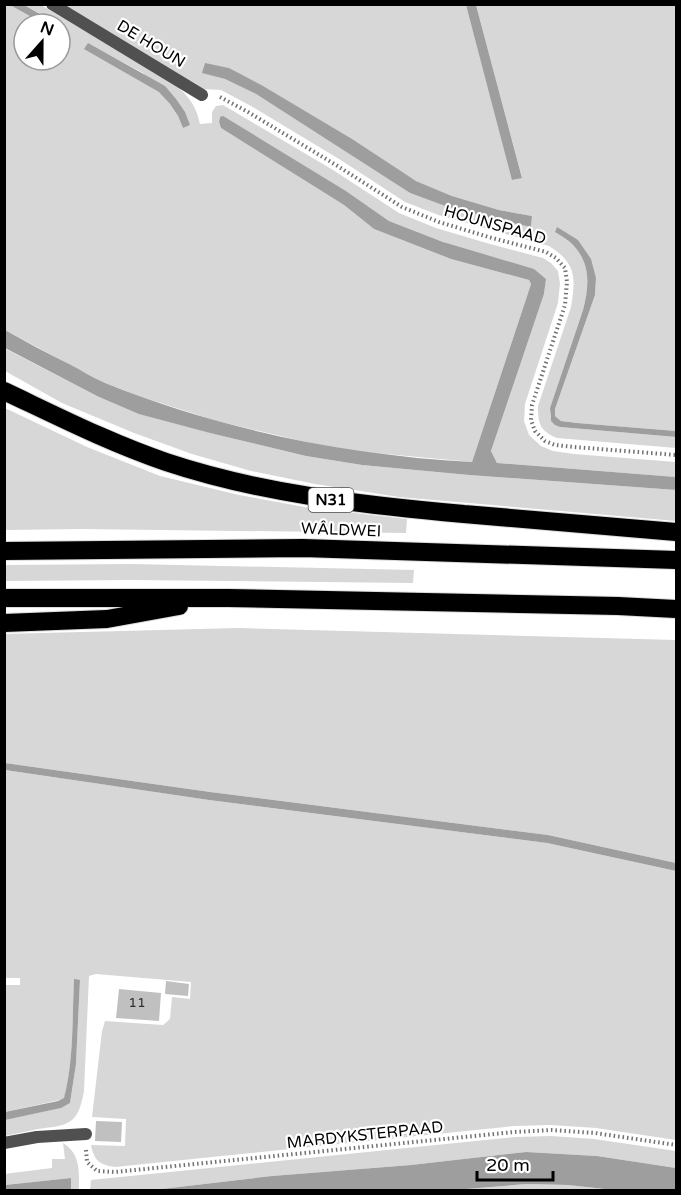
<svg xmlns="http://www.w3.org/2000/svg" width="681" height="1195" font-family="'Varela Round',sans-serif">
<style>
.green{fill:#d7d7d7;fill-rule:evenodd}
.water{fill:#9e9e9e}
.building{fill:#c0c0c0}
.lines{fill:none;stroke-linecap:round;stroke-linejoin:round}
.highway-casing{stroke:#dbdbdb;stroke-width:20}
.path{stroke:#727272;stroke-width:4;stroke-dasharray:1.5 3;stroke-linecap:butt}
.street{stroke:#505050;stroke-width:12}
.highway{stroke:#000;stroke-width:18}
.labels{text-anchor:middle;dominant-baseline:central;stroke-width:4.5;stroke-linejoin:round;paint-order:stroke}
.number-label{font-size:14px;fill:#303030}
.shield{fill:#fff;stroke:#4c4c4c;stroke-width:1.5}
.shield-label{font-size:15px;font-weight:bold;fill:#000}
.street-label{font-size:16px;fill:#000;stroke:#fff}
</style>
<rect width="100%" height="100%" fill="#fff"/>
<path class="green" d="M 4,5 L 10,5 L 44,24 L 24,24 L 24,60 L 60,60 L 60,33 L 63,35 L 67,29 L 60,24 L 24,5 L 41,5 L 176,85 C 190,98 196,106 200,124 L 212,123 L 212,112 L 216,106 L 223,105 L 333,170 L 399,213 L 436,228 L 490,244 L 543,258 L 551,263 L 558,271 L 560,283 L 558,303 L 525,404 L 524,421 L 529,435 L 541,446 L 553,451 L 574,454 L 676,462 L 676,477 L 497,463 L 491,451 L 544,294 L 546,279 L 443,242 L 389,221 L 346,191 L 223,117 L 220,117 L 219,122 L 221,128 L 344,205 L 374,229 L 451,259 L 529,280 L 531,284 L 472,462 L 364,452 L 310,443 L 217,421 L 142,397 L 102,382 L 5,330 ZM 87,43 L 143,73 L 190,125 L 183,128 L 178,116 L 170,104 L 160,92 L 139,80 Z
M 63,5 L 466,5 L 513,180 L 522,177 L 476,5 L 676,5 L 676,431 L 577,423 L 561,421 L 555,416 L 555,409 L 595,295 L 596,278 L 578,240 L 555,232 C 561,236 570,240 574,246 C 591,265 589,287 583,310 L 550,408 L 550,417 L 560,427 L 676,437 L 676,448 L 557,438 C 540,431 538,424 538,406 L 571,307 C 576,277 576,263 549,246 L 441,216 L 405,202 L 339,159 L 251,106 L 221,90 L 203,89 ZM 205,64 L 229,68 L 416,181 L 452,196 L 499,210 L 532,216 L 531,227 L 497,220 L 445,206 L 410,193 L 256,94 L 225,79 L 203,73 Z
M 4,348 L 97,396 L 214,434 L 306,456 L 362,465 L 469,475 L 676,490 L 676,521 L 399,497 L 315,484 L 251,471 L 192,454 L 134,433 L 62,403 L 5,371 Z
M 5,408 L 87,447 L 160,476 L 239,495 L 310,508 L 407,519 L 406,533 L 82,529 L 5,530 Z
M 132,564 L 414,570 L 413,583 L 131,580 L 5,581 L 5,565 Z
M 239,628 L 676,640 L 676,863 L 548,835 L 210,792 L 5,763 L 4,634 Z
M 5,770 L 209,800 L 547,843 L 676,871 L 676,1140 L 596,1128 L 551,1125 L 514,1126 L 115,1167 C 99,1165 94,1160 91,1145 L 125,1146 L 126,1119 L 92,1117 L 102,1031 L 105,1021 L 163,1025 L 170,1019 L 172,997 L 190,999 L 191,982 L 96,974 L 89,976 L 84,1091 C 78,1125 69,1125 38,1129 C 27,1131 16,1134 5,1136 L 4,1120 L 60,1108 L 70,1103 L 76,1064 L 80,980 L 74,980 C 72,1019 74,1061 64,1099 L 5,1112 L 5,985 L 20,985 L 20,978 L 5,978 Z
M 551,1136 L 594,1139 L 676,1151 L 676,1168 L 597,1156 L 526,1152 L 411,1165 L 272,1176 L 153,1190 L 90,1190 L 91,1180 L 515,1137 Z
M 63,1143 C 81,1154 79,1172 79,1190 L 71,1190 L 71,1178 L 5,1185 L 4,1174 L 52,1168 L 52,1159 L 65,1159 Z
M 527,1184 L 568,1185 L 614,1190 L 454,1190 Z"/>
<path class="water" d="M 10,5 L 24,5 L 58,24 L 44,24 Z
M 466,5 L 476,5 L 522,178 L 512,180 Z
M 88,43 L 165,86 L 176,99 L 185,112 L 190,125 L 183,128 L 178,116 L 170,104 L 159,92 L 84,49 Z
M 205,63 L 229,68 L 263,86 L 352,139 L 416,181 L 452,196 L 499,210 L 532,216 L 531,227 L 497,220 L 445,206 L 410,193 L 256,94 L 225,79 L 202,73 Z
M 223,116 L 346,191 L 389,221 L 443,242 L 534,269 L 546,279 L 544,294 L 491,451 L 497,463 L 676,477 L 676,490 L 469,475 L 362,465 L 306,456 L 214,434 L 139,414 L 97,396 L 5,348 L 5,330 C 26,342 47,353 69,364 C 81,370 93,378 105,383 C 222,430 347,455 472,462 L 531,284 L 529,280 L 451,259 L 374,229 L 344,205 L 221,128 L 219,122 L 220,117 Z
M 557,227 L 578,240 L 591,259 L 596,278 L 595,295 L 555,409 L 555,416 L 561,421 L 577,423 L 676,431 L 676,437 L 560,427 L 555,425 L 551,421 L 550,408 L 583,310 C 589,287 591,265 574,246 C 569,240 561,236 555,232 Z
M 5,763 L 210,792 L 548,835 L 676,863 L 676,871 L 547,843 L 209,800 L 5,770 Z
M 74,979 L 80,980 L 76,1064 L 70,1103 L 61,1108 L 5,1120 L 5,1112 L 58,1101 L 64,1098 C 74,1060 72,1018 74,979 Z
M 526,1152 L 597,1156 L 676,1168 L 676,1190 L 614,1190 L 568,1185 L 527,1184 L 454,1190 L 153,1190 L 272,1176 L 411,1165 Z
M 71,1178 L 71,1190 L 5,1190 L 5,1185 Z"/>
<path class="building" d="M 166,981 L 189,984 L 188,996 L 165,994 Z
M 119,989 L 161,993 L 159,1021 L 116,1018 Z
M 96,1121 L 122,1122 L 121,1142 L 95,1141 Z"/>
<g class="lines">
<g class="highway-casing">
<path id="highway" d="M 4,391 C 57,416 110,443 166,462 C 262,494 364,505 464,514 C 535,520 606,526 676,532
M 4,551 L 303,548 L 676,560
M 4,598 L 228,598 L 618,606 L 676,609
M 4,623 L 107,619 L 179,606"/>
</g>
<path class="path" d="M 220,97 L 248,112 L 336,165 L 402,207 L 439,222 L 492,238 L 546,252 L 556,258 L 565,268 L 567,282 L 565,305 L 532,405 L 531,420 L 535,431 L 545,441 L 555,445 L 574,447 L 676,455
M 86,1150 L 87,1162 L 97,1171 L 115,1172 L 514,1132 L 551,1130 L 595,1133 L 676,1145"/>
<path class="street" d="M 52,4 L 202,95
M 4,1143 L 37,1137 L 86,1134"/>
<use href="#highway" class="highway"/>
</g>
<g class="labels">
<g class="number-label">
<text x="137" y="1002">11</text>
</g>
<rect class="shield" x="308.5" y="488" width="45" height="24" rx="4.5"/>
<g class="shield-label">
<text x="331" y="500">N31</text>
</g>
<g class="street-label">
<text transform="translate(151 44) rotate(31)">DE HOUN</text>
<text transform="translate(495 225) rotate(16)">HOUNSPAAD</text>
<text transform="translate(341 530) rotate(2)">WÂLDWEI</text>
<text transform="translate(365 1135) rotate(-6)">MARDYKSTERPAAD</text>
</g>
</g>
<rect width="681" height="1195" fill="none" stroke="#000000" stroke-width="12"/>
<g transform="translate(42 42) rotate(21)"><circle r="28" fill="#ffffff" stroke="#999999" stroke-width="1.5"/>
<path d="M0-4.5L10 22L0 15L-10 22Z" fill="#000000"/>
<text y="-9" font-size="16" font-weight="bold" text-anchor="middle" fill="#000000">N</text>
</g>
<path d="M477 1171v9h76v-9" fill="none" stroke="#000000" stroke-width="3"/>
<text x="486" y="1171" font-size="18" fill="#000000" stroke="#ffffff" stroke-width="4.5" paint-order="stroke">20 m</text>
</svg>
